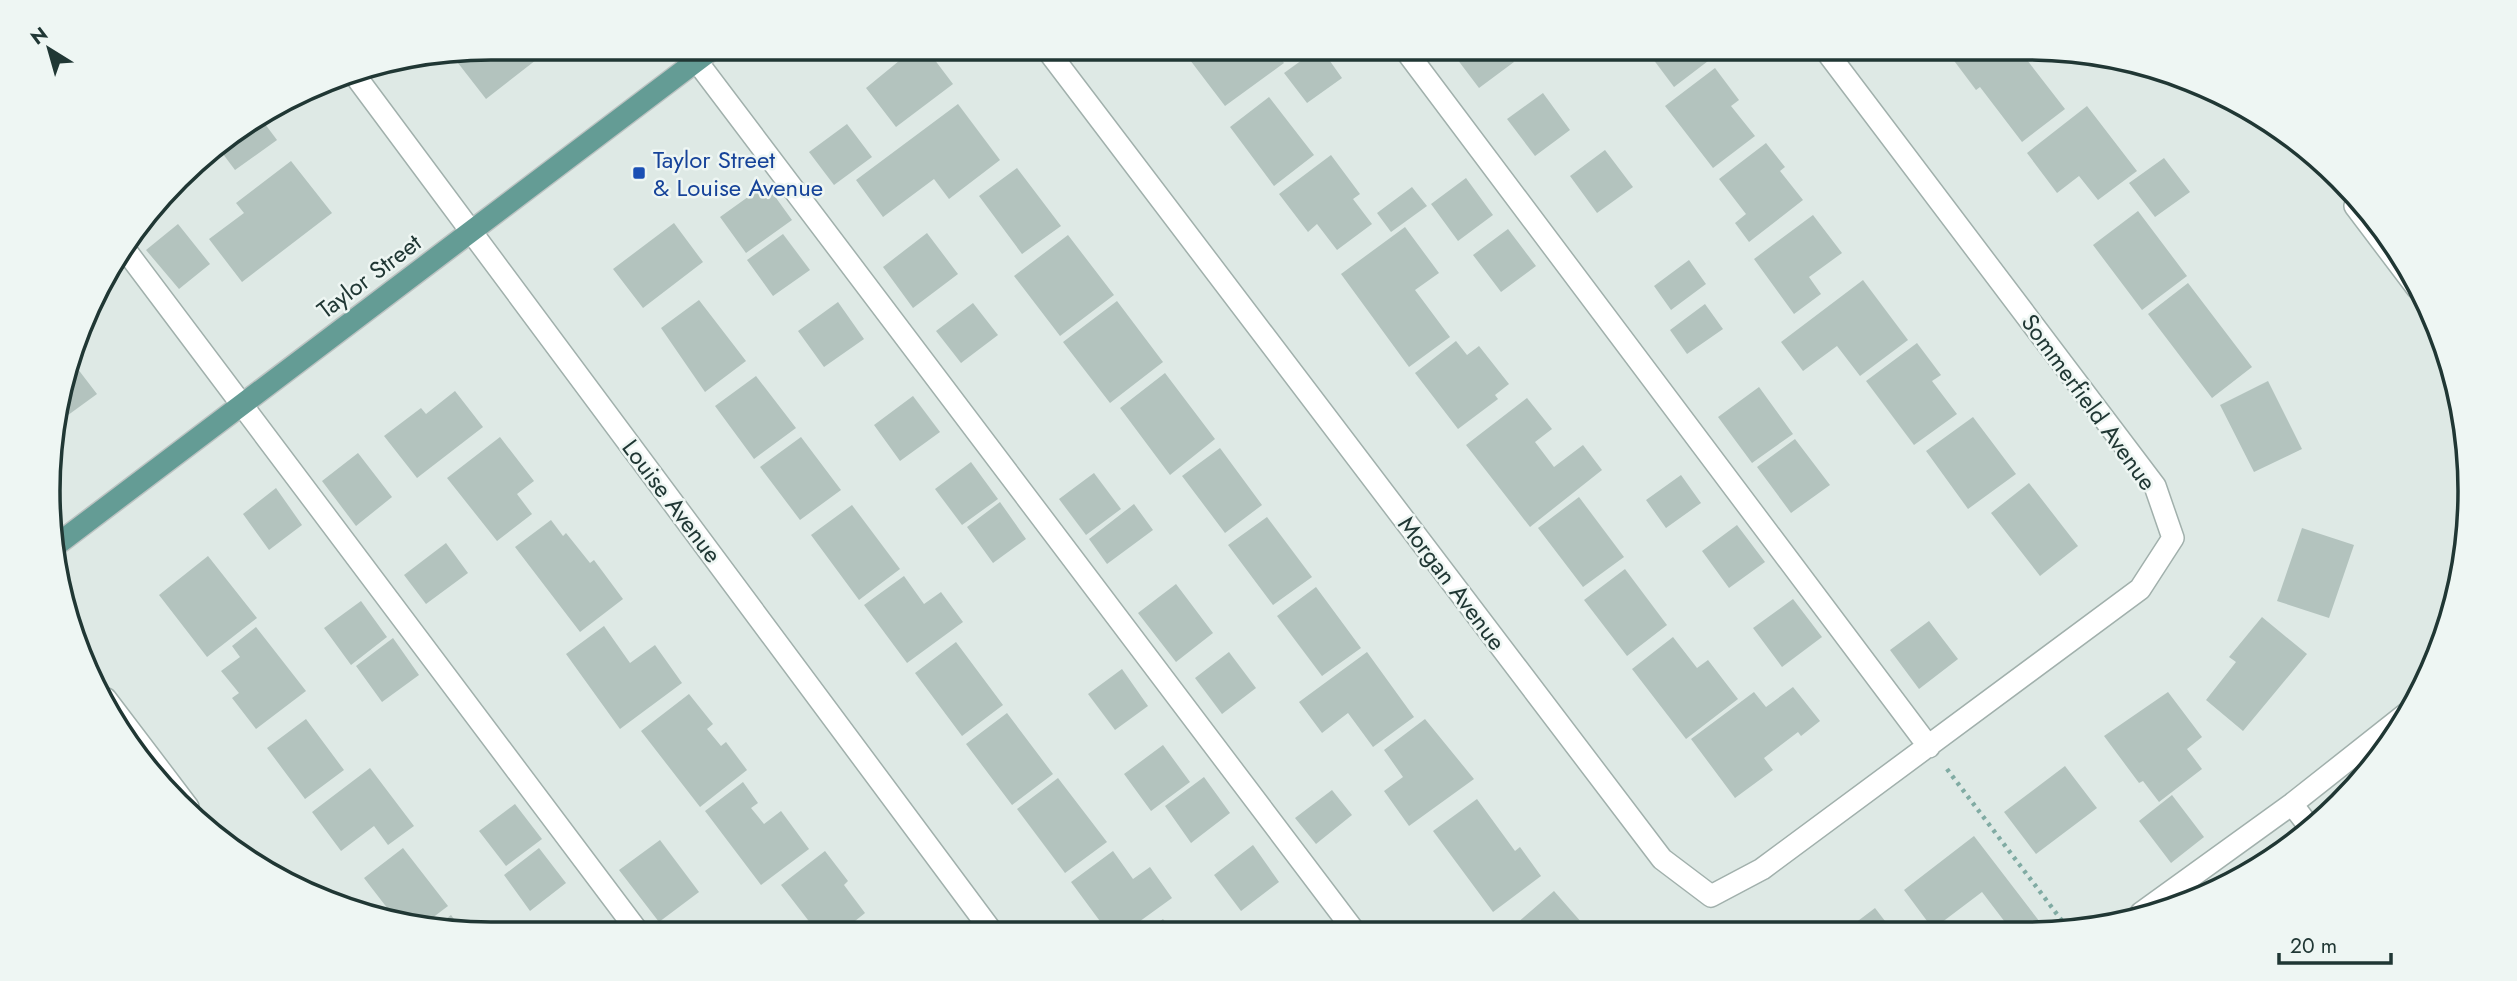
<svg xmlns="http://www.w3.org/2000/svg" width="2517" height="981" font-family="Jost,sans-serif">
<style>
.building{fill:#b3c3be}
.lines{fill:none;stroke-linecap:round;stroke-linejoin:round}
.minor-casing{stroke:#a1b0ac;stroke-width:24}
.major-casing{stroke:#bcc3c2;stroke-width:24}
.path{stroke:#80aba3;stroke-width:4.5;stroke-dasharray:3.5 5;stroke-linecap:butt}
.minor{stroke:#fff;stroke-width:21}
.major{stroke:#649c95;stroke-width:21}
.transit-dot{fill:#1a4fb4;stroke:#eef6f3;stroke-width:2.5}
.labels{text-anchor:middle;dominant-baseline:central;stroke-width:5;stroke-linejoin:round;paint-order:stroke}
.transit-label{font-size:24px;fill:#164399;stroke:#eef6f3;text-anchor:start}
.street-label{font-size:24px;fill:#203734;stroke:#eef6f3}
.rim{fill:none;stroke:#203734;stroke-width:3.5}
</style>
<rect width="100%" height="100%" fill="#dee9e5"/>
<path class="building" d="M 490,47 L 526,47 L 536,60 L 486,99 L 451,54 Z
M 916,47 L 925,47 L 953,84 L 896,127 L 866,88 Z
M 1207,47 L 1272,47 L 1284,63 L 1225,106 L 1190,60 Z
M 1320,47 L 1342,78 L 1307,103 L 1284,73 Z
M 1456,47 L 1503,47 L 1514,62 L 1479,88 L 1451,51 Z
M 1644,47 L 1704,47 L 1712,58 L 1674,87 Z
M 1958,47 L 2017,47 L 2065,109 L 2022,142 L 1980,87 L 1976,90 L 1949,54 Z
M 1715,68 L 1739,100 L 1731,106 L 1755,136 L 1713,168 L 1665,106 Z
M 1543,93 L 1570,130 L 1535,156 L 1507,119 Z
M 1269,97 L 1314,155 L 1274,186 L 1230,127 Z
M 958,104 L 1000,160 L 949,199 L 934,179 L 883,217 L 856,180 Z
M 2087,106 L 2137,171 L 2098,200 L 2079,176 L 2057,193 L 2027,153 Z
M 262,120 L 277,140 L 235,170 L 217,146 Z
M 847,124 L 872,157 L 834,185 L 809,152 Z
M 1766,143 L 1785,167 L 1780,171 L 1803,200 L 1749,242 L 1735,223 L 1746,214 L 1719,179 Z
M 1605,150 L 1633,187 L 1597,213 L 1570,176 Z
M 1331,155 L 1360,194 L 1353,199 L 1372,224 L 1337,250 L 1317,224 L 1308,232 L 1279,194 Z
M 2164,158 L 2190,192 L 2155,217 L 2129,183 Z
M 291,161 L 332,213 L 242,282 L 209,239 L 244,213 L 236,203 Z
M 1017,168 L 1061,226 L 1022,254 L 979,196 Z
M 1466,178 L 1493,215 L 1458,241 L 1431,204 Z
M 766,184 L 792,220 L 746,253 L 720,217 Z
M 1412,187 L 1427,206 L 1391,232 L 1377,213 Z
M 2138,211 L 2187,276 L 2142,310 L 2093,245 Z
M 1813,215 L 1842,253 L 1809,277 L 1821,294 L 1794,314 L 1754,259 Z
M 674,223 L 703,262 L 643,308 L 613,269 Z
M 178,224 L 210,264 L 179,289 L 146,250 Z
M 1405,227 L 1439,273 L 1415,290 L 1450,337 L 1409,367 L 1341,274 Z
M 1508,229 L 1536,266 L 1501,292 L 1473,255 Z
M 927,233 L 958,274 L 913,308 L 883,267 Z
M 783,234 L 810,270 L 773,296 L 747,260 Z
M 1068,235 L 1114,295 L 1060,336 L 1014,276 Z
M 1689,260 L 1706,284 L 1671,310 L 1654,286 Z
M 1863,280 L 1908,340 L 1860,376 L 1837,346 L 1803,371 L 1781,342 Z
M 2188,283 L 2252,367 L 2212,398 L 2148,314 Z
M 699,300 L 746,361 L 705,392 L 661,328 Z
M 1117,301 L 1163,362 L 1110,403 L 1063,342 Z
M 838,302 L 864,339 L 824,367 L 798,331 Z
M 973,303 L 998,335 L 961,363 L 936,331 Z
M 1705,304 L 1723,329 L 1687,354 L 1670,330 Z
M 1456,341 L 1467,355 L 1479,346 L 1509,384 L 1495,395 L 1498,399 L 1458,429 L 1415,373 Z
M 1917,343 L 1941,375 L 1932,381 L 1957,414 L 1914,445 L 1866,381 Z
M 74,364 L 97,394 L 53,426 Z
M 1165,373 L 1215,439 L 1170,475 L 1120,408 Z
M 756,376 L 796,428 L 754,459 L 715,406 Z
M 2268,381 L 2302,449 L 2254,472 L 2220,405 Z
M 1759,387 L 1793,434 L 1752,463 L 1718,417 Z
M 455,391 L 483,427 L 417,478 L 384,436 L 421,408 L 426,414 Z
M 913,396 L 940,432 L 900,461 L 874,425 Z
M 1527,398 L 1552,429 L 1535,442 L 1554,467 L 1583,445 L 1602,470 L 1530,527 L 1466,445 Z
M 1973,417 L 2016,474 L 1968,509 L 1926,451 Z
M 500,437 L 534,481 L 517,494 L 532,514 L 497,541 L 447,478 Z
M 801,437 L 841,490 L 800,520 L 760,467 Z
M 1795,439 L 1830,485 L 1791,513 L 1757,467 Z
M 1220,448 L 1262,505 L 1225,533 L 1182,476 Z
M 358,453 L 392,497 L 356,526 L 322,481 Z
M 971,462 L 998,499 L 962,525 L 935,489 Z
M 1094,473 L 1121,509 L 1086,535 L 1059,499 Z
M 1681,475 L 1701,503 L 1666,528 L 1646,500 Z
M 2029,483 L 2078,546 L 2040,576 L 1991,513 Z
M 276,488 L 302,525 L 269,550 L 243,514 Z
M 1579,497 L 1624,557 L 1583,587 L 1538,528 Z
M 1000,502 L 1026,539 L 993,563 L 967,527 Z
M 1134,504 L 1153,530 L 1107,564 L 1089,539 Z
M 852,505 L 900,569 L 859,600 L 811,535 Z
M 1267,517 L 1312,577 L 1273,605 L 1228,545 Z
M 551,520 L 563,536 L 566,533 L 590,563 L 594,560 L 623,599 L 580,632 L 515,547 Z
M 1737,525 L 1765,562 L 1729,588 L 1702,551 Z
M 2302,528 L 2354,545 L 2329,618 L 2277,601 Z
M 446,543 L 468,573 L 426,604 L 404,575 Z
M 208,556 L 257,618 L 207,657 L 159,595 Z
M 1625,569 L 1667,625 L 1627,656 L 1584,600 Z
M 904,576 L 924,604 L 941,592 L 963,622 L 907,663 L 864,605 Z
M 1176,584 L 1213,633 L 1176,662 L 1138,613 Z
M 1316,587 L 1361,648 L 1322,676 L 1277,616 Z
M 1793,599 L 1822,637 L 1782,667 L 1753,628 Z
M 361,601 L 387,637 L 351,665 L 324,628 Z
M 2262,617 L 2307,654 L 2243,731 L 2206,700 L 2236,662 L 2229,657 Z
M 1929,621 L 1958,659 L 1919,689 L 1890,650 Z
M 604,626 L 630,663 L 655,645 L 682,683 L 620,729 L 566,654 Z
M 256,627 L 306,691 L 256,729 L 232,698 L 239,693 L 221,671 L 240,657 L 232,646 Z
M 1673,637 L 1697,668 L 1708,660 L 1738,699 L 1686,739 L 1632,669 Z
M 393,638 L 419,675 L 382,702 L 356,666 Z
M 956,642 L 1003,705 L 962,736 L 915,673 Z
M 1229,652 L 1256,688 L 1222,714 L 1195,678 Z
M 1367,652 L 1414,717 L 1373,747 L 1348,713 L 1322,733 L 1299,702 Z
M 1122,669 L 1148,706 L 1115,730 L 1088,694 Z
M 1793,687 L 1820,721 L 1801,736 L 1798,732 L 1764,758 L 1773,770 L 1735,798 L 1691,739 L 1754,692 L 1766,707 Z
M 2168,692 L 2202,737 L 2187,749 L 2202,769 L 2159,802 L 2143,781 L 2139,783 L 2104,736 Z
M 689,694 L 713,724 L 707,729 L 721,746 L 726,742 L 747,770 L 700,807 L 641,731 Z
M 1007,713 L 1053,774 L 1012,805 L 966,744 Z
M 306,719 L 344,770 L 305,799 L 267,748 Z
M 1425,719 L 1474,779 L 1409,826 L 1384,791 L 1403,777 L 1384,750 Z
M 1163,745 L 1190,782 L 1151,811 L 1124,774 Z
M 2065,766 L 2097,808 L 2036,854 L 2004,812 Z
M 370,768 L 414,826 L 388,845 L 374,826 L 341,851 L 312,812 Z
M 1204,777 L 1230,813 L 1191,843 L 1165,806 Z
M 1058,778 L 1107,842 L 1065,873 L 1017,809 Z
M 743,782 L 758,803 L 751,808 L 764,824 L 781,811 L 809,849 L 761,885 L 705,811 Z
M 1332,790 L 1352,815 L 1316,844 L 1295,818 Z
M 2172,795 L 2204,837 L 2171,863 L 2139,821 Z
M 1477,799 L 1515,851 L 1520,847 L 1541,876 L 1493,912 L 1433,831 Z
M 515,804 L 542,839 L 506,866 L 479,831 Z
M 1974,836 L 2043,926 L 2037,930 L 2011,930 L 1982,892 L 1933,929 L 1904,890 Z
M 660,840 L 699,892 L 659,922 L 619,870 Z
M 1253,845 L 1279,882 L 1241,911 L 1214,875 Z
M 403,848 L 448,906 L 423,925 L 398,922 L 364,878 Z
M 539,848 L 566,883 L 530,911 L 504,875 Z
M 825,851 L 848,881 L 844,885 L 865,913 L 840,933 L 818,933 L 781,885 Z
M 1113,851 L 1133,879 L 1150,867 L 1172,898 L 1125,932 L 1108,932 L 1071,882 Z
M 1554,891 L 1589,931 L 1508,931 Z
M 1875,908 L 1892,930 L 1846,930 Z
M 451,915 L 462,930 L 436,927 Z
M 1163,919 L 1173,932 L 1146,932 Z
M 870,924 L 876,933 L 858,933 Z"/>
<g class="lines">
<g class="minor-casing">
<path id="minor" d="M 686,47 L 1355,932
M 1045,47 L 1662,859 L 1711,896 L 1762,869 L 2140,589 L 2173,538 L 2155,486 L 1823,47
M 1403,47 L 1929,747
M 351,70 L 993,933
M 2355,206 L 2417,288
M 124,248 L 639,933
M 106,699 L 188,807
M 2292,804 L 2311,829
M 2141,913 L 2292,804 L 2411,710"/>
</g>
<g class="major-casing">
<path id="major" d="M 55,546 L 715,47"/>
</g>
<path class="path" d="M 1947,769 L 2069,930"/>
<use href="#minor" class="minor"/>
<use href="#major" class="major"/>
</g>
<rect class="transit-dot" x="632" y="166" width="14" height="14" rx="3.5"/>
<g class="labels">
<g class="transit-label">
<text x="653" y="159">Taylor Street<tspan x="653" dy="28">&amp; Louise Avenue</tspan></text>
</g>
<g class="street-label">
<text transform="translate(369 276) rotate(-37)">Taylor Street</text>
<text transform="translate(2089 402) rotate(54)">Sommerfield Avenue</text>
<text transform="translate(672 501) rotate(53)">Louise Avenue</text>
<text transform="translate(1452 583) rotate(53)">Morgan Avenue</text>
</g>
</g>
<path d="M0 0H2517V981H0ZM491 60H2027A431 431 0 0 1 2458 491V491A431 431 0 0 1 2027 922H491A431 431 0 0 1 60 491V491A431 431 0 0 1 491 60Z" fill="#eef6f3" fill-rule="evenodd"/>
<path class="rim" d="M491 60H2027A431 431 0 0 1 2458 491V491A431 431 0 0 1 2027 922H491A431 431 0 0 1 60 491V491A431 431 0 0 1 491 60Z"/>
<g transform="translate(49 49) rotate(323)" stroke="#eef6f3" stroke-width="5" paint-order="stroke">
<path d="M0-5L12 26L0 18L-12 26Z" fill="#203734"/>
<text y="-10" font-size="19" font-weight="bold" text-anchor="middle" fill="#203734">N</text>
</g>
<path d="M2279 953v10h112v-10" fill="none" stroke="#203734" stroke-width="3.5"/>
<text x="2290" y="953" font-size="21" fill="#203734" stroke="#eef6f3" stroke-width="5" paint-order="stroke">20 m</text>
</svg>
